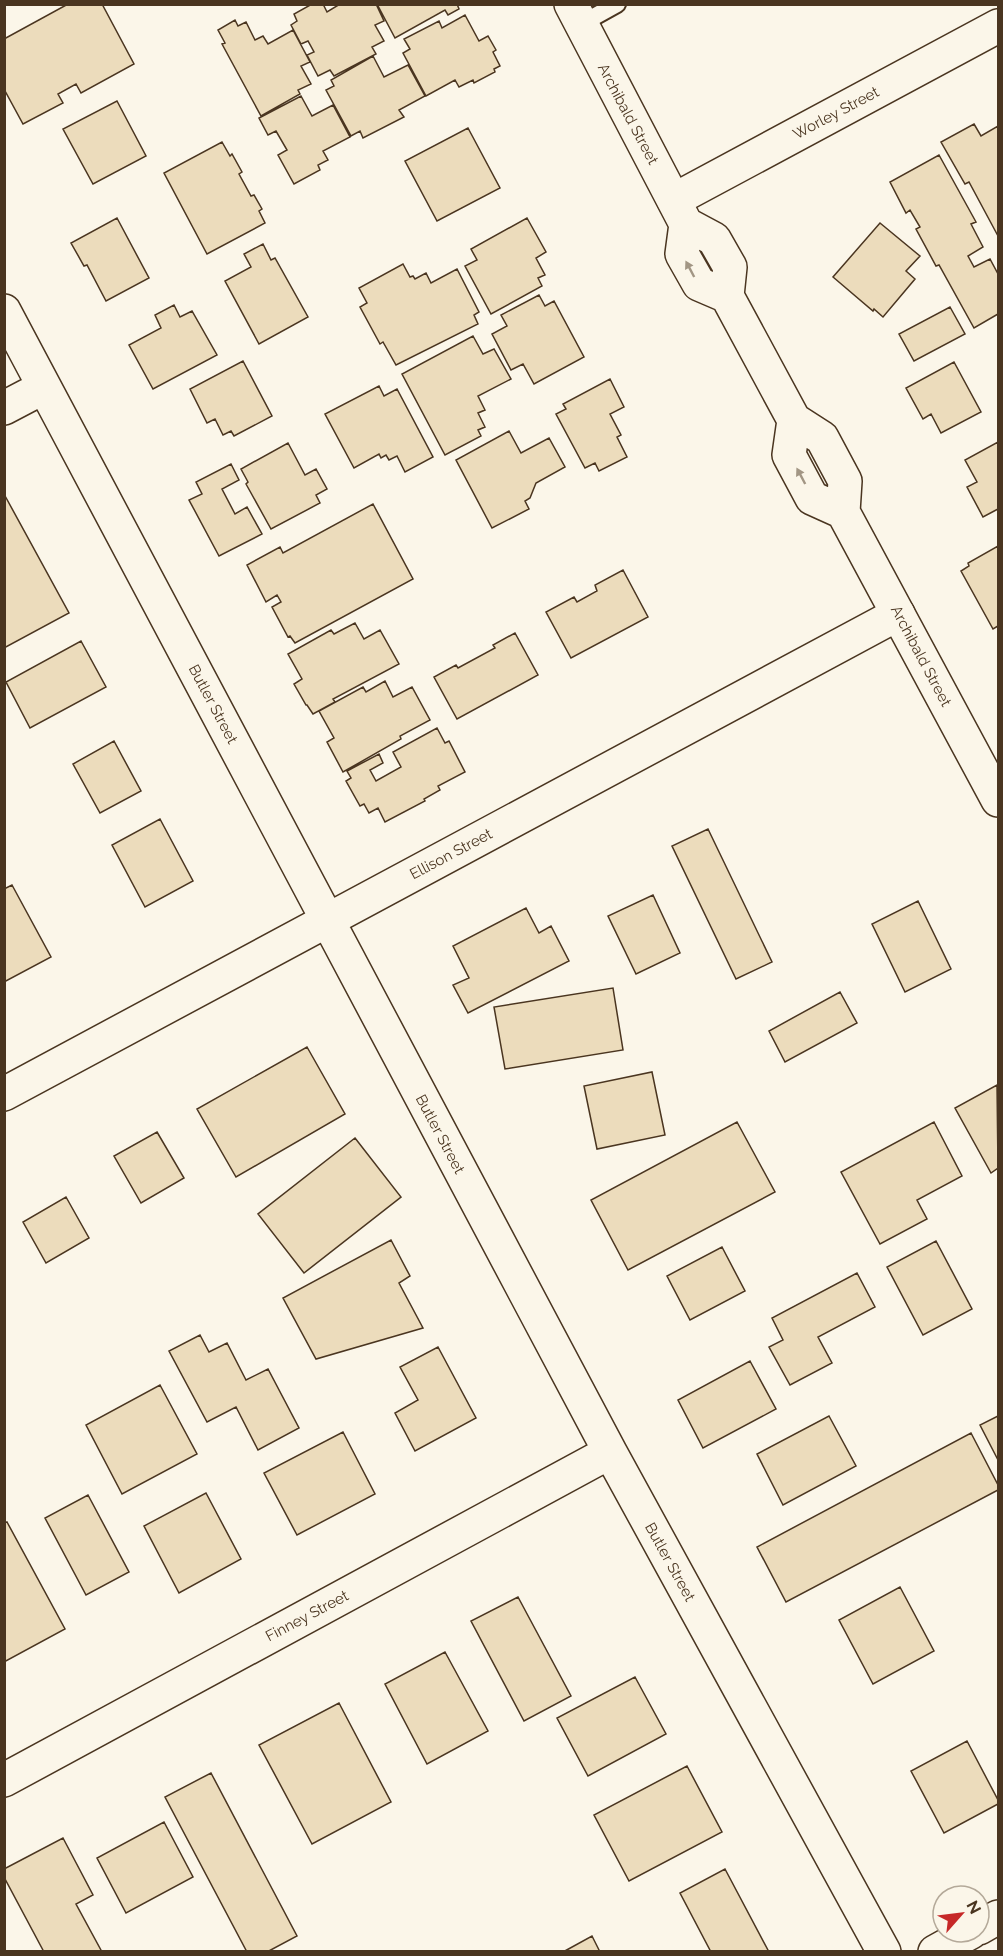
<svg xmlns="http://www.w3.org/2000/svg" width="1003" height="1956" font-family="Raleway,sans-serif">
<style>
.building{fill:#ecdcbc;stroke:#4a3520;stroke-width:1.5}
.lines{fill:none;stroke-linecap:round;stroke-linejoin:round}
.lane-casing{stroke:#4a3520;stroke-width:20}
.street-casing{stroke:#4a3520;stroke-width:36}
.secondary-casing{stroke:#4a3520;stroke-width:36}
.lane{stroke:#fbf6e9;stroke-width:16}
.street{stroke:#fbf6e9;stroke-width:33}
.secondary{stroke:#fbf6e9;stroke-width:33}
.oneway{fill:#a29684}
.labels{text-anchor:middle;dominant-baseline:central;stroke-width:4.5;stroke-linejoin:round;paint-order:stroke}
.street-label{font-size:15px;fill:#4a3520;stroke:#fbf6e9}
</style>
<rect width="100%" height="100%" fill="#fbf6e9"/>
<path class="building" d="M 68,4 L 102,4 L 134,64 L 81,93 L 76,84 L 58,94 L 63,103 L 23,124 L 4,89 L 4,39 Z
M 312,4 L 323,4 L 327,12 L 340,4 L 376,4 L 384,21 L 375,25 L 384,41 L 372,47 L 376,54 L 334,76 L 330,70 L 318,76 L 307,55 L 314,52 L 308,41 L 301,44 L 291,25 L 297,21 L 294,14 Z
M 377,4 L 457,4 L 459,9 L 448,15 L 445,10 L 395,38 Z
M 465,15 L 479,41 L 488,36 L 496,50 L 493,52 L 500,66 L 494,69 L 495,72 L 474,83 L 473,80 L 459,87 L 455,80 L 426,96 L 403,53 L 410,49 L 404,39 L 439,21 L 442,28 Z
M 235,20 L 238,26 L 246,22 L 255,40 L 263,36 L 268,44 L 293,30 L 310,62 L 301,66 L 311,84 L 298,90 L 300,94 L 261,116 L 222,44 L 225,43 L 218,30 Z
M 373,56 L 384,77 L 408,65 L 425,96 L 399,110 L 404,117 L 363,138 L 360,131 L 351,136 L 326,90 L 334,86 L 331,80 Z
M 301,96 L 312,116 L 333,105 L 350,137 L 323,151 L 328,160 L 318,165 L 320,170 L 294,184 L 278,155 L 287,150 L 276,131 L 268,135 L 259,118 Z
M 117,101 L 146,156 L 93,184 L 63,129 Z
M 974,124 L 981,136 L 998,126 L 998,236 L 969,182 L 965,184 L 941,142 Z
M 468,128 L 500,188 L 437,221 L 405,161 Z
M 222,142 L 230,156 L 232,154 L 242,172 L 239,174 L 251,196 L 254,195 L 262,209 L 259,211 L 265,223 L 207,254 L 164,173 Z
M 939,155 L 976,222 L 971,224 L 983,247 L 968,256 L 974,267 L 990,259 L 998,274 L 998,314 L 974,328 L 939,265 L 936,266 L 916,229 L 920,227 L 910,210 L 906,213 L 890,182 Z
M 117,218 L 149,278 L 106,301 L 87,265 L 84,266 L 71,243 Z
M 527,218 L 546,252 L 536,258 L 545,275 L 538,278 L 542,286 L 491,314 L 465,266 L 477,260 L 471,249 Z
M 880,223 L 920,256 L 906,271 L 915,279 L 883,317 L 874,309 L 873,311 L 833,277 Z
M 263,244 L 271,260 L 275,258 L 308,317 L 259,344 L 225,281 L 251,267 L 244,254 Z
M 403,264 L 410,277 L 413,276 L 415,279 L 426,273 L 431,283 L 457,269 L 479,312 L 474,315 L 478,324 L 396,365 L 383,342 L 380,344 L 360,307 L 367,303 L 359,288 Z
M 539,295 L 545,306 L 554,301 L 584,357 L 534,384 L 523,364 L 511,370 L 492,334 L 507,326 L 501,315 Z
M 174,305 L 180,317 L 192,311 L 217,355 L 153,389 L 129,345 L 161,328 L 155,315 Z
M 950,307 L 965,334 L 914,361 L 899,334 Z
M 473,336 L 483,354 L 494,349 L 511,379 L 478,396 L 485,410 L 478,413 L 485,427 L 478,430 L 481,436 L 445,455 L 402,374 Z
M 243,361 L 272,416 L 234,436 L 231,431 L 223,435 L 215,419 L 207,423 L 190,389 Z
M 954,362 L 981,412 L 941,433 L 931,414 L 923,419 L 906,388 Z
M 610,379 L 624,407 L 610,414 L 621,435 L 617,437 L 627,457 L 599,471 L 595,463 L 585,468 L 556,414 L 566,409 L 563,404 Z
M 379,386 L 384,396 L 397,389 L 433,457 L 405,472 L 397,456 L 389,460 L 386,455 L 381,458 L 379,454 L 354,468 L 325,414 Z
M 509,431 L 521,453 L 549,438 L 565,467 L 536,483 L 530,498 L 525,501 L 529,509 L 492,528 L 456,460 Z
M 998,442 L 998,509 L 983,517 L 967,487 L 977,482 L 965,460 Z
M 288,443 L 305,475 L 316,469 L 327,489 L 316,495 L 320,503 L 271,529 L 246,484 L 248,482 L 241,469 Z
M 231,464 L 239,480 L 222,489 L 235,514 L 247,507 L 262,534 L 219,556 L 189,500 L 202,494 L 196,482 Z
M 4,494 L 69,613 L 4,648 Z
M 373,504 L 413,579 L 295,643 L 290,636 L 288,637 L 272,607 L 281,602 L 277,595 L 266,602 L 247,565 L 280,547 L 283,553 Z
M 998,546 L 998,626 L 993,629 L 961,571 L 969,566 L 968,563 Z
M 623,570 L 648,617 L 571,658 L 546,612 L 574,597 L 577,602 L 597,591 L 595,585 Z
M 355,623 L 364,639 L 380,630 L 399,664 L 333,699 L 335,702 L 313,714 L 307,705 L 306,705 L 294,684 L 302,679 L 288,654 L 331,630 L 334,634 Z
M 515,633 L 538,675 L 457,719 L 434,677 L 456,665 L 458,668 L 495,648 L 493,645 Z
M 81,641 L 106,687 L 30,728 L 6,682 Z
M 385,681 L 393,697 L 412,687 L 430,720 L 400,736 L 401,739 L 343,772 L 327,742 L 334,738 L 319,711 L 363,687 L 366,692 Z
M 437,728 L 445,743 L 449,741 L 465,772 L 438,786 L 440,790 L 424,799 L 425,801 L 385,822 L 378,808 L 369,813 L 364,804 L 360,806 L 346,781 L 351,778 L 347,771 L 379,754 L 383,763 L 370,770 L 376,781 L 401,767 L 393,752 Z
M 114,741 L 141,791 L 100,813 L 73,764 Z
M 160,819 L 193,881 L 145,907 L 112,845 Z
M 708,829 L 772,962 L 736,979 L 672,846 Z
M 12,885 L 51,957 L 4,982 L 4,889 Z
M 653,895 L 680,953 L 636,974 L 608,916 Z
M 918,901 L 951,969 L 905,992 L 872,924 Z
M 526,908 L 539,933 L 551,926 L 569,961 L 468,1013 L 453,985 L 469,978 L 453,946 Z
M 613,988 L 623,1050 L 505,1069 L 494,1007 Z
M 840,992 L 857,1023 L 785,1062 L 769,1031 Z
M 307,1047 L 345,1114 L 236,1177 L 197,1109 Z
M 652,1072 L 665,1135 L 597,1149 L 584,1086 Z
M 997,1085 L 998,1168 L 991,1173 L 955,1108 Z
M 737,1122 L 775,1192 L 628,1270 L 591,1200 Z
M 934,1122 L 962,1176 L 917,1200 L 927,1219 L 880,1244 L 841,1172 Z
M 157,1132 L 184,1178 L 141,1203 L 114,1156 Z
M 355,1138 L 401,1197 L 304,1273 L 258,1214 Z
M 66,1197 L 89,1238 L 46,1263 L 23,1222 Z
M 391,1240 L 410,1276 L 399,1283 L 423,1328 L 316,1359 L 283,1298 Z
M 936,1241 L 972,1309 L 923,1335 L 887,1267 Z
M 722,1247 L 745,1291 L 690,1320 L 667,1276 Z
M 857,1273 L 875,1307 L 818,1337 L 832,1363 L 790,1385 L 769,1347 L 783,1340 L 772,1318 Z
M 200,1335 L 209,1352 L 227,1343 L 246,1380 L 268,1369 L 299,1428 L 258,1450 L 236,1407 L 207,1422 L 169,1351 Z
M 438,1347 L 476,1418 L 415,1451 L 395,1413 L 418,1400 L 400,1367 Z
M 750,1361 L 776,1409 L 703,1448 L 678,1400 Z
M 160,1385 L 197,1454 L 122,1494 L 86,1425 Z
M 829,1416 L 856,1466 L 783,1505 L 757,1454 Z
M 998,1416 L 998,1460 L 980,1425 Z
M 343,1432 L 375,1494 L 297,1535 L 264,1473 Z
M 971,1433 L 998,1485 L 998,1490 L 786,1602 L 757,1547 Z
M 206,1493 L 241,1559 L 179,1593 L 144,1526 Z
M 88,1495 L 129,1572 L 86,1595 L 45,1518 Z
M 7,1522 L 65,1629 L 4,1662 L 4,1523 Z
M 900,1587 L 934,1651 L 873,1684 L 839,1620 Z
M 518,1597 L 571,1696 L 524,1721 L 471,1621 Z
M 445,1652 L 488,1731 L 427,1764 L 385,1684 Z
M 635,1677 L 666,1734 L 588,1776 L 557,1718 Z
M 339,1703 L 391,1802 L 312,1844 L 259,1745 Z
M 967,1741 L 998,1800 L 998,1804 L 944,1833 L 911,1771 Z
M 687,1766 L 722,1832 L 629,1881 L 594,1815 Z
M 211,1773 L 297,1936 L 267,1952 L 247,1952 L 165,1797 Z
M 164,1822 L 193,1877 L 126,1913 L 97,1858 Z
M 63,1838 L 93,1895 L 76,1904 L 102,1952 L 44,1952 L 4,1877 L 4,1869 Z
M 725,1869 L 769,1952 L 711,1952 L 680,1893 Z
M 592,1936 L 600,1952 L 563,1952 Z"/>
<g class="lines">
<g class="lane-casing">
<path id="lane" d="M 581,24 L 617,4"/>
</g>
<g class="street-casing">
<path id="street" d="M 674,200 L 998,26
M 4,311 L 610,1452 L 884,1952
M 4,408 L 44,387
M 4,1094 L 898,614
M 4,1780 L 610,1452
M 979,1928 L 998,1917
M 935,1952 L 971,1932"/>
</g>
<g class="secondary-casing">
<path id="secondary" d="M 571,4 L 686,224 L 714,239 L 730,267 L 727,296 L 794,420 L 822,438 L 845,481 L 843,512 L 998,800
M 686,224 L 682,254 L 699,284 L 727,296
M 794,420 L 789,455 L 812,498 L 843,512"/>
</g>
<use href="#lane" class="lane"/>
<use href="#street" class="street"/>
<use href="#secondary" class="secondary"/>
</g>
<defs><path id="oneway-solid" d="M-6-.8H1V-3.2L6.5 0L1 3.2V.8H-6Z" transform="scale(1.5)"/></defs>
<g class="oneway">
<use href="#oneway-solid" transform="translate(690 269) rotate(-118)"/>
<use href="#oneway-solid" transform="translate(801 476) rotate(-118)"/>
</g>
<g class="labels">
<g class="street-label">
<text transform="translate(836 113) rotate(-28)">Worley Street</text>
<text transform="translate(628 114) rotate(62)">Archibald Street</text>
<text transform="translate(921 656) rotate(62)">Archibald Street</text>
<text transform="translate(213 704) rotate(62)">Butler Street</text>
<text transform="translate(451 854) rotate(-28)">Ellison Street</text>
<text transform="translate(440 1134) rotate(62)">Butler Street</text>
<text transform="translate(670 1562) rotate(61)">Butler Street</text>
<text transform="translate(307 1616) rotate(-28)">Finney Street</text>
</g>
</g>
<rect width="1003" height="1956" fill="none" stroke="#4a3520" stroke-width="12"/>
<g transform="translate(961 1914) rotate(62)"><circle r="28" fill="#fbf6e9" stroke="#b4a999" stroke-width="1.5"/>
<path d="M0-4.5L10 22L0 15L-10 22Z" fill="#c62828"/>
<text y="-9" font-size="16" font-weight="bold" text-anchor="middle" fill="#4a3520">N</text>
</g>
</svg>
